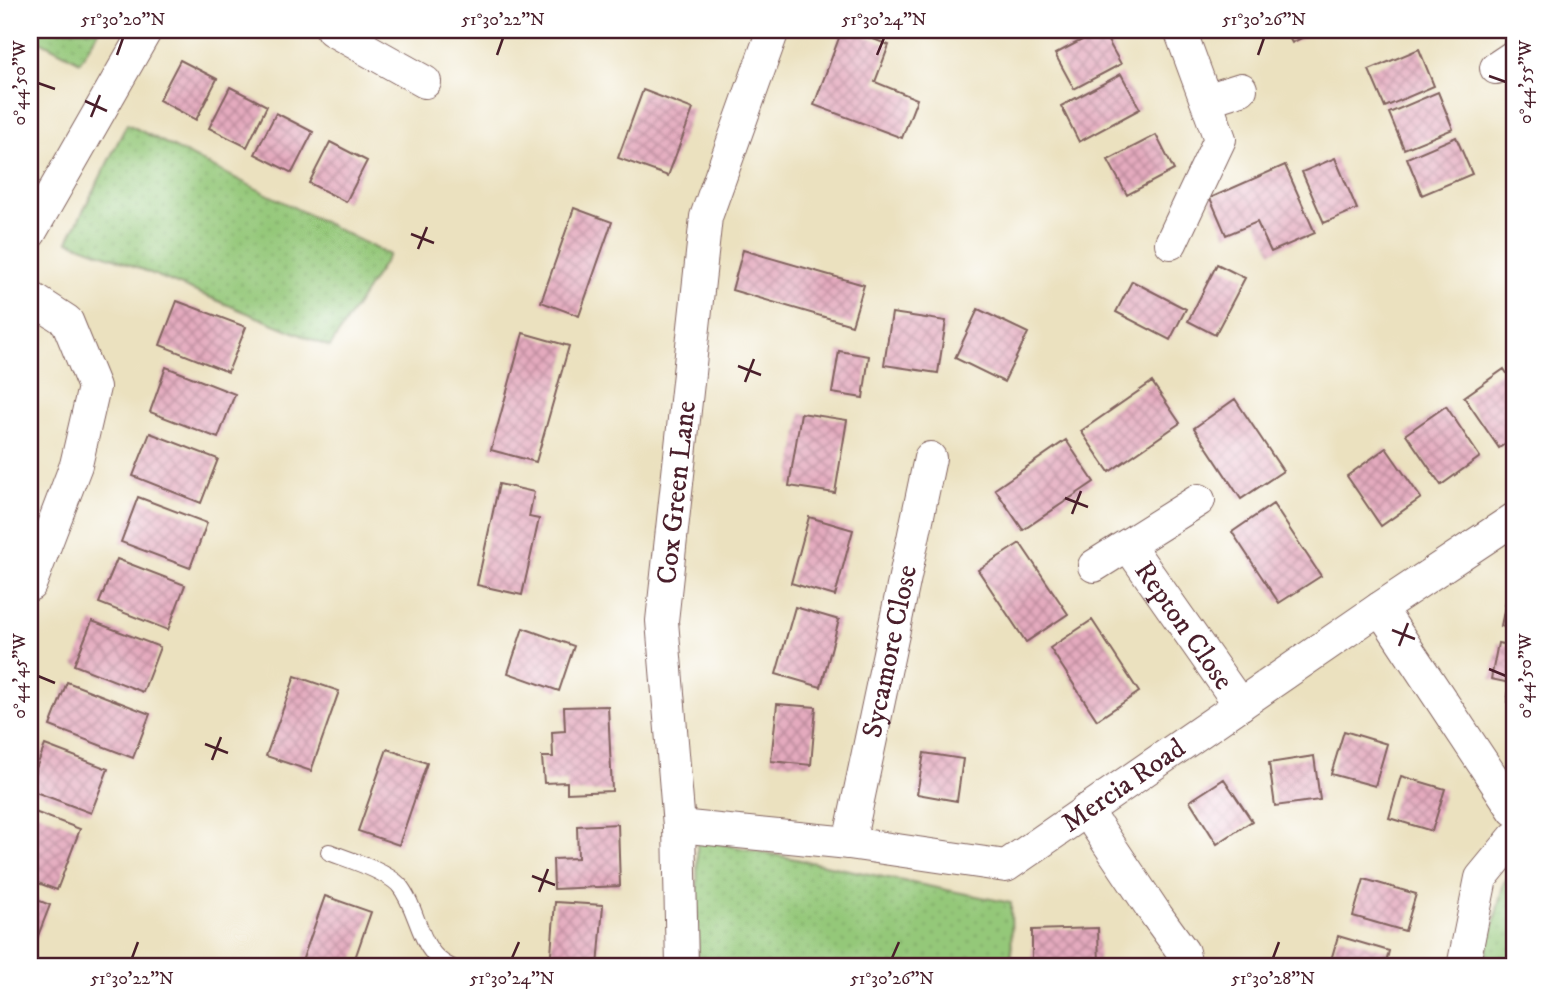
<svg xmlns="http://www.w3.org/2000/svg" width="1544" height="997" font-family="'IM FELL DW Pica',serif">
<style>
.grass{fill:url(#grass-dots);stroke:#6f7452;stroke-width:2}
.building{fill:url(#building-cross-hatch)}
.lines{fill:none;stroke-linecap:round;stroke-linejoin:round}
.lane-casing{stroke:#82635f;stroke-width:18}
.street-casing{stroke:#82635f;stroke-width:34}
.lane{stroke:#fff;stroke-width:16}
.street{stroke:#fff;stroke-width:32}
.ticks{fill:none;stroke:#4a1f2b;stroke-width:2.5}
.labels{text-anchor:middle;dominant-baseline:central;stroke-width:5;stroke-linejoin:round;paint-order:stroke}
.street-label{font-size:28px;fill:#4a1f2b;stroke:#fff}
.neatline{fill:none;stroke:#4a1f2b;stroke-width:2.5}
.ticks-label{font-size:18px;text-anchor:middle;fill:#4a1f2b}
</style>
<defs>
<pattern id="grass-dots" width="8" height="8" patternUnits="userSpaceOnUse" patternTransform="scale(1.75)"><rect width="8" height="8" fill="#94c879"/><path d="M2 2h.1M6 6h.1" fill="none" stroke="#81ab69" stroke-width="1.8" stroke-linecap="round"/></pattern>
<pattern id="building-cross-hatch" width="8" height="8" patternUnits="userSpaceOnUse" patternTransform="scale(1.75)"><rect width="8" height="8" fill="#e4aabe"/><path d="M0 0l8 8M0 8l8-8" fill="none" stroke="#bb8a9b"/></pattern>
</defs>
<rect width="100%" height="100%" fill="#fff"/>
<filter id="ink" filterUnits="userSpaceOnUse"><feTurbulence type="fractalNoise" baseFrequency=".0143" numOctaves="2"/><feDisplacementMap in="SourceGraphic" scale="14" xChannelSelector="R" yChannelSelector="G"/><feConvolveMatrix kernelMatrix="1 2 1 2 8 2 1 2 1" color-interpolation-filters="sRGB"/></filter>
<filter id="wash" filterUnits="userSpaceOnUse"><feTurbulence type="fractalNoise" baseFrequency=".00686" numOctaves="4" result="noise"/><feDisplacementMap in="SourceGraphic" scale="28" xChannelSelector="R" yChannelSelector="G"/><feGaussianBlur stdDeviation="1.57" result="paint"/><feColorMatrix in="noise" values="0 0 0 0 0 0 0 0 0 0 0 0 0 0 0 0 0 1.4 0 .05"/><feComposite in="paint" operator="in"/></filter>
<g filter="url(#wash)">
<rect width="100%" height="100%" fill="#ebe1bf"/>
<path class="grass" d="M 30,30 L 99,30 L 80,62 L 30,36 Z
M 127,124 L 389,255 L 330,347 L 114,258 L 68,241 Z
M 697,839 L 1011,903 L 1012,967 L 698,967 Z
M 1514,875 L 1514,967 L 1483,967 L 1504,882 Z"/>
<g id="blocks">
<path class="building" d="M 842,30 L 850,30 L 889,45 L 875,82 L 917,99 L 902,138 L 814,105 Z
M 1101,30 L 1102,30 L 1121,64 L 1074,89 L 1055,54 Z
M 1285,30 L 1317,30 L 1292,43 Z
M 1419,49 L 1434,86 L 1385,107 L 1369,70 Z
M 180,60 L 217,79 L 196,120 L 159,100 Z
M 1121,74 L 1140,109 L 1079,142 L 1061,106 Z
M 230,87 L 267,106 L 247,147 L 209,128 Z
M 643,90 L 693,109 L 668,176 L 618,158 Z
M 1438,92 L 1453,129 L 1404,149 L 1389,113 Z
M 276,113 L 313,132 L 292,173 L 255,154 Z
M 1156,135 L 1174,170 L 1127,195 L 1108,160 Z
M 1456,137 L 1472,174 L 1422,195 L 1407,158 Z
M 330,142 L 367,161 L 346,202 L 309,183 Z
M 1335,158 L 1357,209 L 1324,223 L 1302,172 Z
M 1285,165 L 1315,233 L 1271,252 L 1257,222 L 1226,235 L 1210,198 Z
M 574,208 L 612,222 L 579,316 L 541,302 Z
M 743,250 L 864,285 L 852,325 L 732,290 Z
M 1217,264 L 1245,278 L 1215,335 L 1188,321 Z
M 1132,281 L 1186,309 L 1170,340 L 1116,312 Z
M 177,301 L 246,327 L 228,372 L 160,345 Z
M 978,309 L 1028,333 L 1004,382 L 955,358 Z
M 892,313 L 946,321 L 938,373 L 884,365 Z
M 523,333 L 569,346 L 536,462 L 491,450 Z
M 839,351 L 869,356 L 863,398 L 832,393 Z
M 166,367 L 235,394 L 218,438 L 150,412 Z
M 1504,369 L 1514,384 L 1514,437 L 1499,448 L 1464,397 Z
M 1152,382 L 1180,423 L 1109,472 L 1081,431 Z
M 1235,399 L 1283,471 L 1241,499 L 1194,428 Z
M 1446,406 L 1480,457 L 1441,485 L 1406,434 Z
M 801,413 L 847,420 L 835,493 L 789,486 Z
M 150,433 L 218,459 L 201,503 L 133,476 Z
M 1066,440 L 1094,482 L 1023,530 L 995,489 Z
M 1386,448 L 1421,498 L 1381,526 L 1347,476 Z
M 499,484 L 534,492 L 529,517 L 539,519 L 522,595 L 477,585 Z
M 138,497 L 207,523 L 190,568 L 121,542 Z
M 1273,504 L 1321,576 L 1279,603 L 1232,532 Z
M 809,517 L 853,530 L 835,596 L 791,583 Z
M 1020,543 L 1068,614 L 1026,642 L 978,570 Z
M 117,559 L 185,585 L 168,630 L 99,603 Z
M 1508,591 L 1514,592 L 1514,629 L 1501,626 Z
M 795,607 L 839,620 L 821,687 L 776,674 Z
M 1092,620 L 1139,692 L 1097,720 L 1050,648 Z
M 92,621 L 160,647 L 143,692 L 74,665 Z
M 523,628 L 574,646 L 559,691 L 508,673 Z
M 1498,643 L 1514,646 L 1514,703 L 1507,702 L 1510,683 L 1491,679 Z
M 295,676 L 339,691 L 311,771 L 266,756 Z
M 67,682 L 150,714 L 133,758 L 50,726 Z
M 777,704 L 816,707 L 811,765 L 771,761 Z
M 608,706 L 612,791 L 567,793 L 567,782 L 544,783 L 542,757 L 553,757 L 552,732 L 565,731 L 564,707 Z
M 1344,731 L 1387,744 L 1375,786 L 1331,774 Z
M 45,745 L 108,769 L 91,813 L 30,790 L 30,784 Z
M 387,749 L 427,763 L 399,845 L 358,831 Z
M 924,753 L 963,759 L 957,801 L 917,794 Z
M 1314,756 L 1320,800 L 1275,806 L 1269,763 Z
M 1401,776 L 1445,789 L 1432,831 L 1389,818 Z
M 1224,779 L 1252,821 L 1217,844 L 1190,801 Z
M 32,811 L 80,829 L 57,890 L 30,880 L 30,816 Z
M 618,824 L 620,886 L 554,889 L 553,859 L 578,858 L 577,826 Z
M 1364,879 L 1416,894 L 1405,931 L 1353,916 Z
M 325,896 L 371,912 L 352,967 L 300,967 Z
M 30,897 L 50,905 L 30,956 Z
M 555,902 L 603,905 L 598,967 L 550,967 Z
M 1098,928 L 1099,967 L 1032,967 L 1032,930 Z
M 1338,936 L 1389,951 L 1385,967 L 1329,967 Z"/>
</g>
</g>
<g filter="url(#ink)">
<use href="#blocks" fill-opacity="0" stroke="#82635f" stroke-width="2"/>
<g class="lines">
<g class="lane-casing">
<path id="lane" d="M 329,852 C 347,859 386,871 399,885 C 420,911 418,953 451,967"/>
</g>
<g class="street-casing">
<g id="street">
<path d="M 332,30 L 425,82"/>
<path d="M 1496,68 L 1514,56"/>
<path d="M 1206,100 L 1241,89"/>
<path d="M 30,233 L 146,30"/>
<path d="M 1171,243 L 1220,139 L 1180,30"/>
<path d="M 30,297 L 67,321 L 94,387 L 76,465 L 30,585"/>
<path id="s1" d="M 1128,545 L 1240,705"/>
<path d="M 1094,566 L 1199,500"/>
<path d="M 1380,608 L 1514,810"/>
<path d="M 1086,810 L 1157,916 L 1183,952 L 1186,967"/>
<path id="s2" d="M 679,826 L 849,843 L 1006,866 L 1380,608 L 1514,519"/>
<path id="s3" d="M 849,843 L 930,458"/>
<path id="s4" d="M 682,967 L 679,826 L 662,621 L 706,217 L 773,30"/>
<path d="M 1463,967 L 1481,878 L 1514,838"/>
</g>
</g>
<use href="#lane" class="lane"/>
<use href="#street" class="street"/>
</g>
</g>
<path class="ticks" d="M 117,55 L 123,38M 497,55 L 503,38M 877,55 L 884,38M 1258,55 L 1264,38M 1489,76 L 1506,82M 38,83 L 55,89M 85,101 L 107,111M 91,117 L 100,95M 411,234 L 434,243M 418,249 L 427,227M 738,366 L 761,375M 745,382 L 754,359M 1065,498 L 1088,507M 1072,514 L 1081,491M 1392,630 L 1415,639M 1399,646 L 1408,623M 1489,669 L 1506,676M 38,676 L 55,683M 205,744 L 228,753M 212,760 L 221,737M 532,876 L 555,885M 539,892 L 548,869M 132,958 L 138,942M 512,958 L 519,942M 892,958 L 899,942M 1273,958 L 1279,942"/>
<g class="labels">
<g class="street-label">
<text stroke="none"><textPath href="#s4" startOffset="476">Cox Green Lane</textPath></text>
<text stroke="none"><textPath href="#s1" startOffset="98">Repton Close</textPath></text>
<text stroke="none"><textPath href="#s3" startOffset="196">Sycamore Close</textPath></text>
<text stroke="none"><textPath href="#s2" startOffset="472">Mercia Road</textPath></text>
</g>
</g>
<rect width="1544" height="997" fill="none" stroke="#fff" stroke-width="77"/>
<rect x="38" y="38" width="1468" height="920" class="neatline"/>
<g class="ticks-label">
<text x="123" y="25">51°30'20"N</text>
<text x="503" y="25">51°30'22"N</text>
<text x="884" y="25">51°30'24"N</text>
<text x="1264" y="25">51°30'26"N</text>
<text transform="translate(1525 82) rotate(-90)" y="6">0°44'55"W</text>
<text transform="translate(19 83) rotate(-90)" y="6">0°44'50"W</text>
<text transform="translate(1525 676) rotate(-90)" y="6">0°44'50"W</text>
<text transform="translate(19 676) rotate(-90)" y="6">0°44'45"W</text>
<text x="132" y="984">51°30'22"N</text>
<text x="512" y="984">51°30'24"N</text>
<text x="892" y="984">51°30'26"N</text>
<text x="1273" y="984">51°30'28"N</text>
</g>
</svg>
